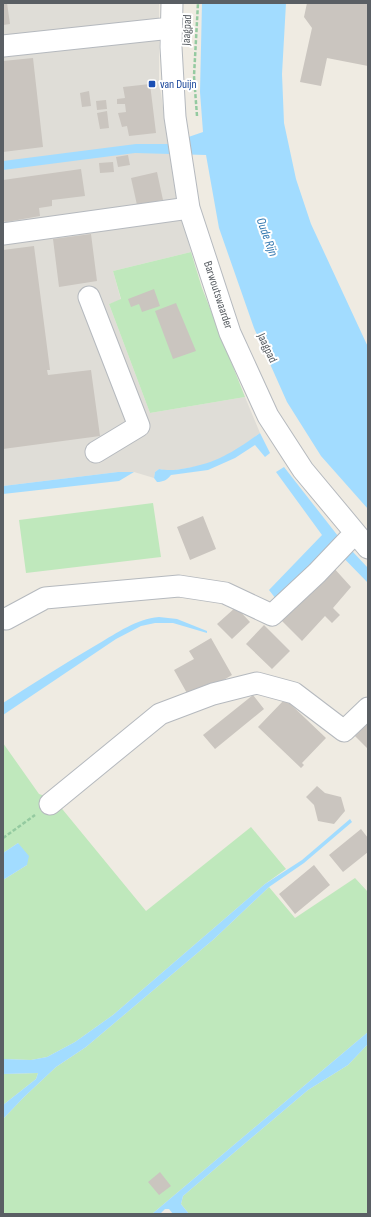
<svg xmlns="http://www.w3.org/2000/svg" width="371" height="1217" font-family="'Sofia Sans Condensed',sans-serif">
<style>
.industrial{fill:#dfddd7}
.green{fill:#bfe8bc}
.water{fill:#a2dcff}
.building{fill:#cac5bf}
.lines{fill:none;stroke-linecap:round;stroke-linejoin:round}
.minor-casing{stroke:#b5b9be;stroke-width:23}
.path{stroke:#94caa0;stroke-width:2.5;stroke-dasharray:4 2;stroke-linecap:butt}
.minor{stroke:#fff;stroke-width:21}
.transit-dot{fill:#1a4fb4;stroke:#fff;stroke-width:1.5}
.labels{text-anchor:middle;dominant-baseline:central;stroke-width:4;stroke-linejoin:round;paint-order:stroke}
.street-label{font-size:12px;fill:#5a5f64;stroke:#fff}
.transit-label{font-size:12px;fill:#164399;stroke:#fff;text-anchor:start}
.water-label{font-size:13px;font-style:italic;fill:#3479b0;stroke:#fff}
</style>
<rect width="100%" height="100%" fill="#efebe2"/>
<path class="industrial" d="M 3,3 L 159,3 L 159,80 L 176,196 L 191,252 L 113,271 L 121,300 L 109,304 L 150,413 L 245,397 L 260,433 L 233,453 L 206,465 L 169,471 L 159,469 L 155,472 L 154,478 L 134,472 L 118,472 L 3,486 Z"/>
<path class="green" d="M 191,252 L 202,288 L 245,397 L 150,413 L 109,304 L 121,299 L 113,271 Z
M 153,503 L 161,557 L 26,573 L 19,520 Z
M 3,743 L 39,794 L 54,799 L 146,911 L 251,827 L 286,869 L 265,884 L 113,1015 L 75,1042 L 47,1057 L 31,1060 L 3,1059 L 3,880 L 27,865 L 18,843 L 3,853 Z
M 355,878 L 368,892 L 368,1032 L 152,1214 L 3,1214 L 3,1119 L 24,1097 L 56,1067 L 86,1047 L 214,939 L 269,887 L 295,918 Z
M 368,1044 L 368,1214 L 189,1214 L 181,1204 L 183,1196 L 308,1090 L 348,1065 Z
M 38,1073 L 36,1079 L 3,1105 L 3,1074 Z"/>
<path class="water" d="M 202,3 L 286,3 L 282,74 L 284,123 L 296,179 L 311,224 L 368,347 L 368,509 L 321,456 L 287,402 L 254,328 L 219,228 L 206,155 L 135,153 L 3,170 L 3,161 L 136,144 L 168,144 L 203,132 L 200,92 Z
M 260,433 L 270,453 L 265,457 L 255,445 L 235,458 L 208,470 L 171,475 C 167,480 163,482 157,482 L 154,478 L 155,472 L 159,469 C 169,471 177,470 187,468 C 217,463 235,451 260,433 Z
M 284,467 L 338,536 L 368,568 L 368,583 L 331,545 L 276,599 L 269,590 L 322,535 L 276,472 Z
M 118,472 L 134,472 L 119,481 L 3,494 L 3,486 Z
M 159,617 L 177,619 L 207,631 L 207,633 L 173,623 L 155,623 L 141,626 L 116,639 L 3,715 L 3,703 C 34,683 65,663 98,644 C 117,633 136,619 159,617 Z
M 350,819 L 352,822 L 304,863 L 269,887 L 214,939 L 86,1047 L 56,1067 L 24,1097 L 3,1119 L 3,1105 L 36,1079 L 38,1073 L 3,1074 L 3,1059 L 31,1060 L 47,1057 L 75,1042 L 113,1015 L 265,884 L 302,860 Z
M 18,843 L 29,856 L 27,865 L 3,880 L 3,853 Z
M 368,1032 L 368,1044 L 348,1065 L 308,1090 L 183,1196 L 181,1204 L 189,1214 L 173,1214 L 169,1209 L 165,1209 L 160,1214 L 152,1214 Z"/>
<path class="building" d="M 3,3 L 7,3 L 10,24 L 3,25 Z
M 307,3 L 368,3 L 368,66 L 327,58 L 321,86 L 300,82 L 312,28 L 304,17 Z
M 33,58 L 43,147 L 3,152 L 3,61 Z
M 150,84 L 156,133 L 129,136 L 127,126 L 122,127 L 118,113 L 126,112 L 125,104 L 117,104 L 117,99 L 125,98 L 123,87 Z
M 89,91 L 91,106 L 82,107 L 80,93 Z
M 106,100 L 107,109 L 97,110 L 96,101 Z
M 107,111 L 109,128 L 100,129 L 97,113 Z
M 128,155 L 130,165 L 118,167 L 116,157 Z
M 113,162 L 114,172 L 100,173 L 99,163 Z
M 81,169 L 85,196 L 52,200 L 52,206 L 39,208 L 40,216 L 6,222 L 3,221 L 3,180 Z
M 157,172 L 163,200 L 137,205 L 131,178 Z
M 91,234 L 97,281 L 59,287 L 53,239 Z
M 34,246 L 50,370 L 47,370 L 48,375 L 91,370 L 100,436 L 3,449 L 3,250 Z
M 154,289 L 160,306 L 142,312 L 139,304 L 131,307 L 128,299 Z
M 176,303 L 196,351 L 173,359 L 155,311 Z
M 203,516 L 216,549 L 190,560 L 177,527 Z
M 332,566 L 351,587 L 333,608 L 340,615 L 332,623 L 325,616 L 302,641 L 279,618 Z
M 236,607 L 250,622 L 232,639 L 217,624 Z
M 264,625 L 290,651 L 272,669 L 246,644 Z
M 211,638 L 232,675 L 210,688 L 208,684 L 188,695 L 174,670 L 194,659 L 189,651 Z
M 253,695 L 264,709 L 215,749 L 203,735 Z
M 285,699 L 326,738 L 302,763 L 304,765 L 301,768 L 258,727 Z
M 368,718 L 368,749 L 353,734 Z
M 317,786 L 325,793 L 341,797 L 345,811 L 334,824 L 318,821 L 314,805 L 306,797 Z
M 361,829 L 368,838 L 368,852 L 343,872 L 329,855 Z
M 314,865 L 330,885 L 295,914 L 279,894 Z
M 160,1172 L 171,1186 L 159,1195 L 148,1182 Z"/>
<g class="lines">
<g class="minor-casing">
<path id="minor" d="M 172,3 L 171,47 L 175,117 L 189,208 L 230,333 L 268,416 L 303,470 L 368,548
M 3,46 L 171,28
M 3,234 L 189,208
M 89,297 L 139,426 L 96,452
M 6,619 L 45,598 L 179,586 L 225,593 L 272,615 L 317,573 L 355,533
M 50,804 L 160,714 L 213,694 L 257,683 L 294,693 L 344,731 L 368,708"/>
</g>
<path class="path" d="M 197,116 L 194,76 L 198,3
M 3,838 L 35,815"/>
<use href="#minor" class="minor"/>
</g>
<rect class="transit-dot" x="148" y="80" width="8" height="8" rx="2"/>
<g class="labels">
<g class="street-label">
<text transform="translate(187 30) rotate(-87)">Jaagpad</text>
<text transform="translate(218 295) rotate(72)">Barwoutswaarder</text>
<text transform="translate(267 348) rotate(65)">Jaagpad</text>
</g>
<g class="transit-label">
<text x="160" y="84">van Duijn</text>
</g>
<g class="water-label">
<text transform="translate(267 237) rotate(70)">Oude Rijn</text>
</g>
</g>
<rect width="371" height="1217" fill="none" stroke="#5a5f64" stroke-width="8"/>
</svg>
